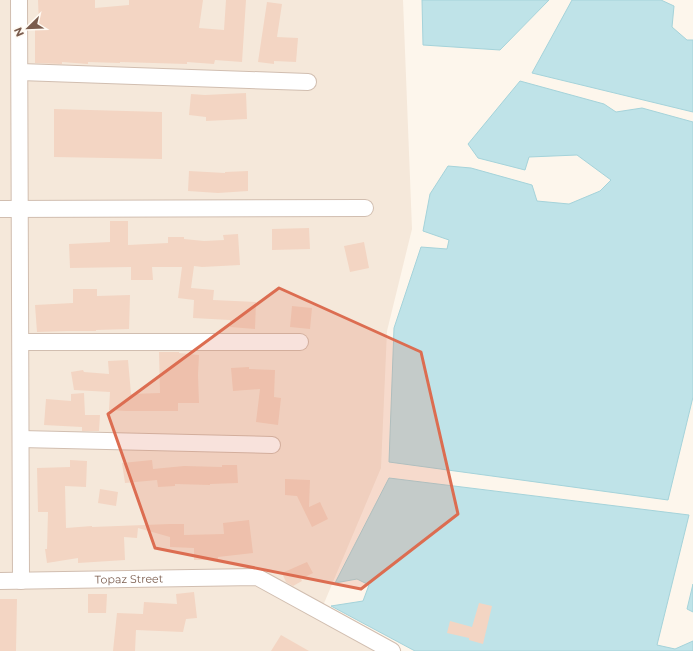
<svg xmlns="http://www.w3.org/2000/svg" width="693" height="651" font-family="Montserrat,sans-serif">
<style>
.residential{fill:#f5e8da}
.water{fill:#bfe3e8;stroke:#a5d3da}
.building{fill:#f3d5c3}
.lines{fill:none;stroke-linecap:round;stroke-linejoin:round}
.street-casing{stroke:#d1beb0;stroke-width:18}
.street{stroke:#fff;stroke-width:16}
.marked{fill:#dc6d51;fill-opacity:0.2;stroke:#dc6d51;stroke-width:3;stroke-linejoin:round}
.labels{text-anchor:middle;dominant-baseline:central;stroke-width:4;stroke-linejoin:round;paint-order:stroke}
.street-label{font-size:11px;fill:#7a5c4d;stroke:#fffaf3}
</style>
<rect width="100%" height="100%" fill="#fdf6ec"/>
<path class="residential" d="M 0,0 L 403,0 L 412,229 L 387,331 L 381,468 L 322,608 L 402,651 L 0,651 Z"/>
<path class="water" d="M 422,0 L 549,0 L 500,50 L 423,45 Z
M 572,0 L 661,0 L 674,6 L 672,27 L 687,40 L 693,40 L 693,112 L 532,73 Z
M 520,81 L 604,104 L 616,112 L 642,108 L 693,122 L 693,397 L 668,500 L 389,462 L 394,328 L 421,247 L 447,249 L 449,240 L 423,231 L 430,194 L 448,166 L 471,168 L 532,185 L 537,201 L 569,204 L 600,191 L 611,180 L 577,155 L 529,157 L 525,170 L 478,158 L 468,144 Z
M 389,478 L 689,515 L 657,645 L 675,649 L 693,641 L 693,651 L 415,651 L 331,606 L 363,601 L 369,585 L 357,579 L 335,583 Z
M 693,584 L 693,612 L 687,609 Z"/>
<path class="building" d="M 38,0 L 95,0 L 95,8 L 129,5 L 129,0 L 203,0 L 199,28 L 224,30 L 226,0 L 246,0 L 242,62 L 215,60 L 214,64 L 187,62 L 187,64 L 120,62 L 120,63 L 88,62 L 88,64 L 62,62 L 62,64 L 35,63 L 35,25 L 39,25 Z
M 267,2 L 282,4 L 277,37 L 298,38 L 296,62 L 274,61 L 274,64 L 258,62 Z
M 246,93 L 247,119 L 206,121 L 206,117 L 189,115 L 191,94 L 205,95 Z
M 54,109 L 162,112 L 162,159 L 54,157 Z
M 189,171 L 225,173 L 225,172 L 248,171 L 248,191 L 218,193 L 188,191 Z
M 110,221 L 128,221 L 128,245 L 168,243 L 168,237 L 184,237 L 184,239 L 204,241 L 224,240 L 223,235 L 238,234 L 240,265 L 202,267 L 194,266 L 191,288 L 214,290 L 213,300 L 256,302 L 255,329 L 230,327 L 230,320 L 193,318 L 194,300 L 178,298 L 182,267 L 152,267 L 153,280 L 131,280 L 131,267 L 70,268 L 69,244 L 110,242 Z
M 309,228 L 310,249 L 272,250 L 272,229 Z
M 364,242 L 369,268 L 350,272 L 344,246 Z
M 73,289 L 97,289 L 97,296 L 130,295 L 129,329 L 96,330 L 96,331 L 67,331 L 37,332 L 35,305 L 73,303 Z
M 292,306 L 312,308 L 310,329 L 290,327 Z
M 159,352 L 179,352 L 179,353 L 199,355 L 198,375 L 199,403 L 178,403 L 178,411 L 126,411 L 109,410 L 110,392 L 74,390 L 71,372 L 83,370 L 84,372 L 109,374 L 108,361 L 128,360 L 131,394 L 160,393 Z
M 249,367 L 249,369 L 275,370 L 274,397 L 281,398 L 278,425 L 256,422 L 260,389 L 233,391 L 231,368 Z
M 84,393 L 85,415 L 100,415 L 99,431 L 82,431 L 82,427 L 44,425 L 46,399 L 71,401 L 71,394 Z
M 70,460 L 87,461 L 86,487 L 65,486 L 66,528 L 92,526 L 92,527 L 170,524 L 184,524 L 184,535 L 224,534 L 223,523 L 249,520 L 253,553 L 218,557 L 218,560 L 194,560 L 194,548 L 170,547 L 170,537 L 138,528 L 137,538 L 124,537 L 125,560 L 78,563 L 78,558 L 47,563 L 45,549 L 47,549 L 48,512 L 38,512 L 37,468 L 70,467 Z
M 152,460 L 153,469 L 184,466 L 222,467 L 222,465 L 237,465 L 238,483 L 210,484 L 210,485 L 175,484 L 175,486 L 158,487 L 157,480 L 125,483 L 122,463 Z
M 285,479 L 310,480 L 309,507 L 320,502 L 328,519 L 312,527 L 297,496 L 285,495 Z
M 100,489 L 118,492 L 116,506 L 98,503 Z
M 307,562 L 313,573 L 301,579 L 302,581 L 293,586 L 286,582 L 282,573 Z
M 194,592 L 197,618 L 186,619 L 183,632 L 136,630 L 135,651 L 113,651 L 117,613 L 143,614 L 144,602 L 177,604 L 176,594 Z
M 88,594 L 107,594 L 106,613 L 88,613 Z
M 0,599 L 17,599 L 16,651 L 0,651 Z
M 479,603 L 492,606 L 483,644 L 469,640 L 469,638 L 447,633 L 450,621 L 472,627 Z
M 281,635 L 309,651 L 271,651 Z"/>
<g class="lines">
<g class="street-casing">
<g id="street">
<path d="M 19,0 L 21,581"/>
<path d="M 20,72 L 308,82"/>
<path d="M 0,209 L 365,208"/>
<path d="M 21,342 L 300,342"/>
<path d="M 21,439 L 272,445"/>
<path id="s1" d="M 0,581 L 257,577 L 392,651"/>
</g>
</g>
<use href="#street" class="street"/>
</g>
<path class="marked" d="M 279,288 L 421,352 L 458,514 L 361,589 L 155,548 L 108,414 Z"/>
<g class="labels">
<g class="street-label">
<text stroke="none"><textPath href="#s1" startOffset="129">Topaz Street</textPath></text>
</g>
</g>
<g transform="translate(28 28) rotate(247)" stroke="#fffaf3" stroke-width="3" paint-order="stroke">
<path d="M0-3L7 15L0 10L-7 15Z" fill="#7a5c4d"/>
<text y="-6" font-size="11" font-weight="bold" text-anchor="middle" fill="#7a5c4d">N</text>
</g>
</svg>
